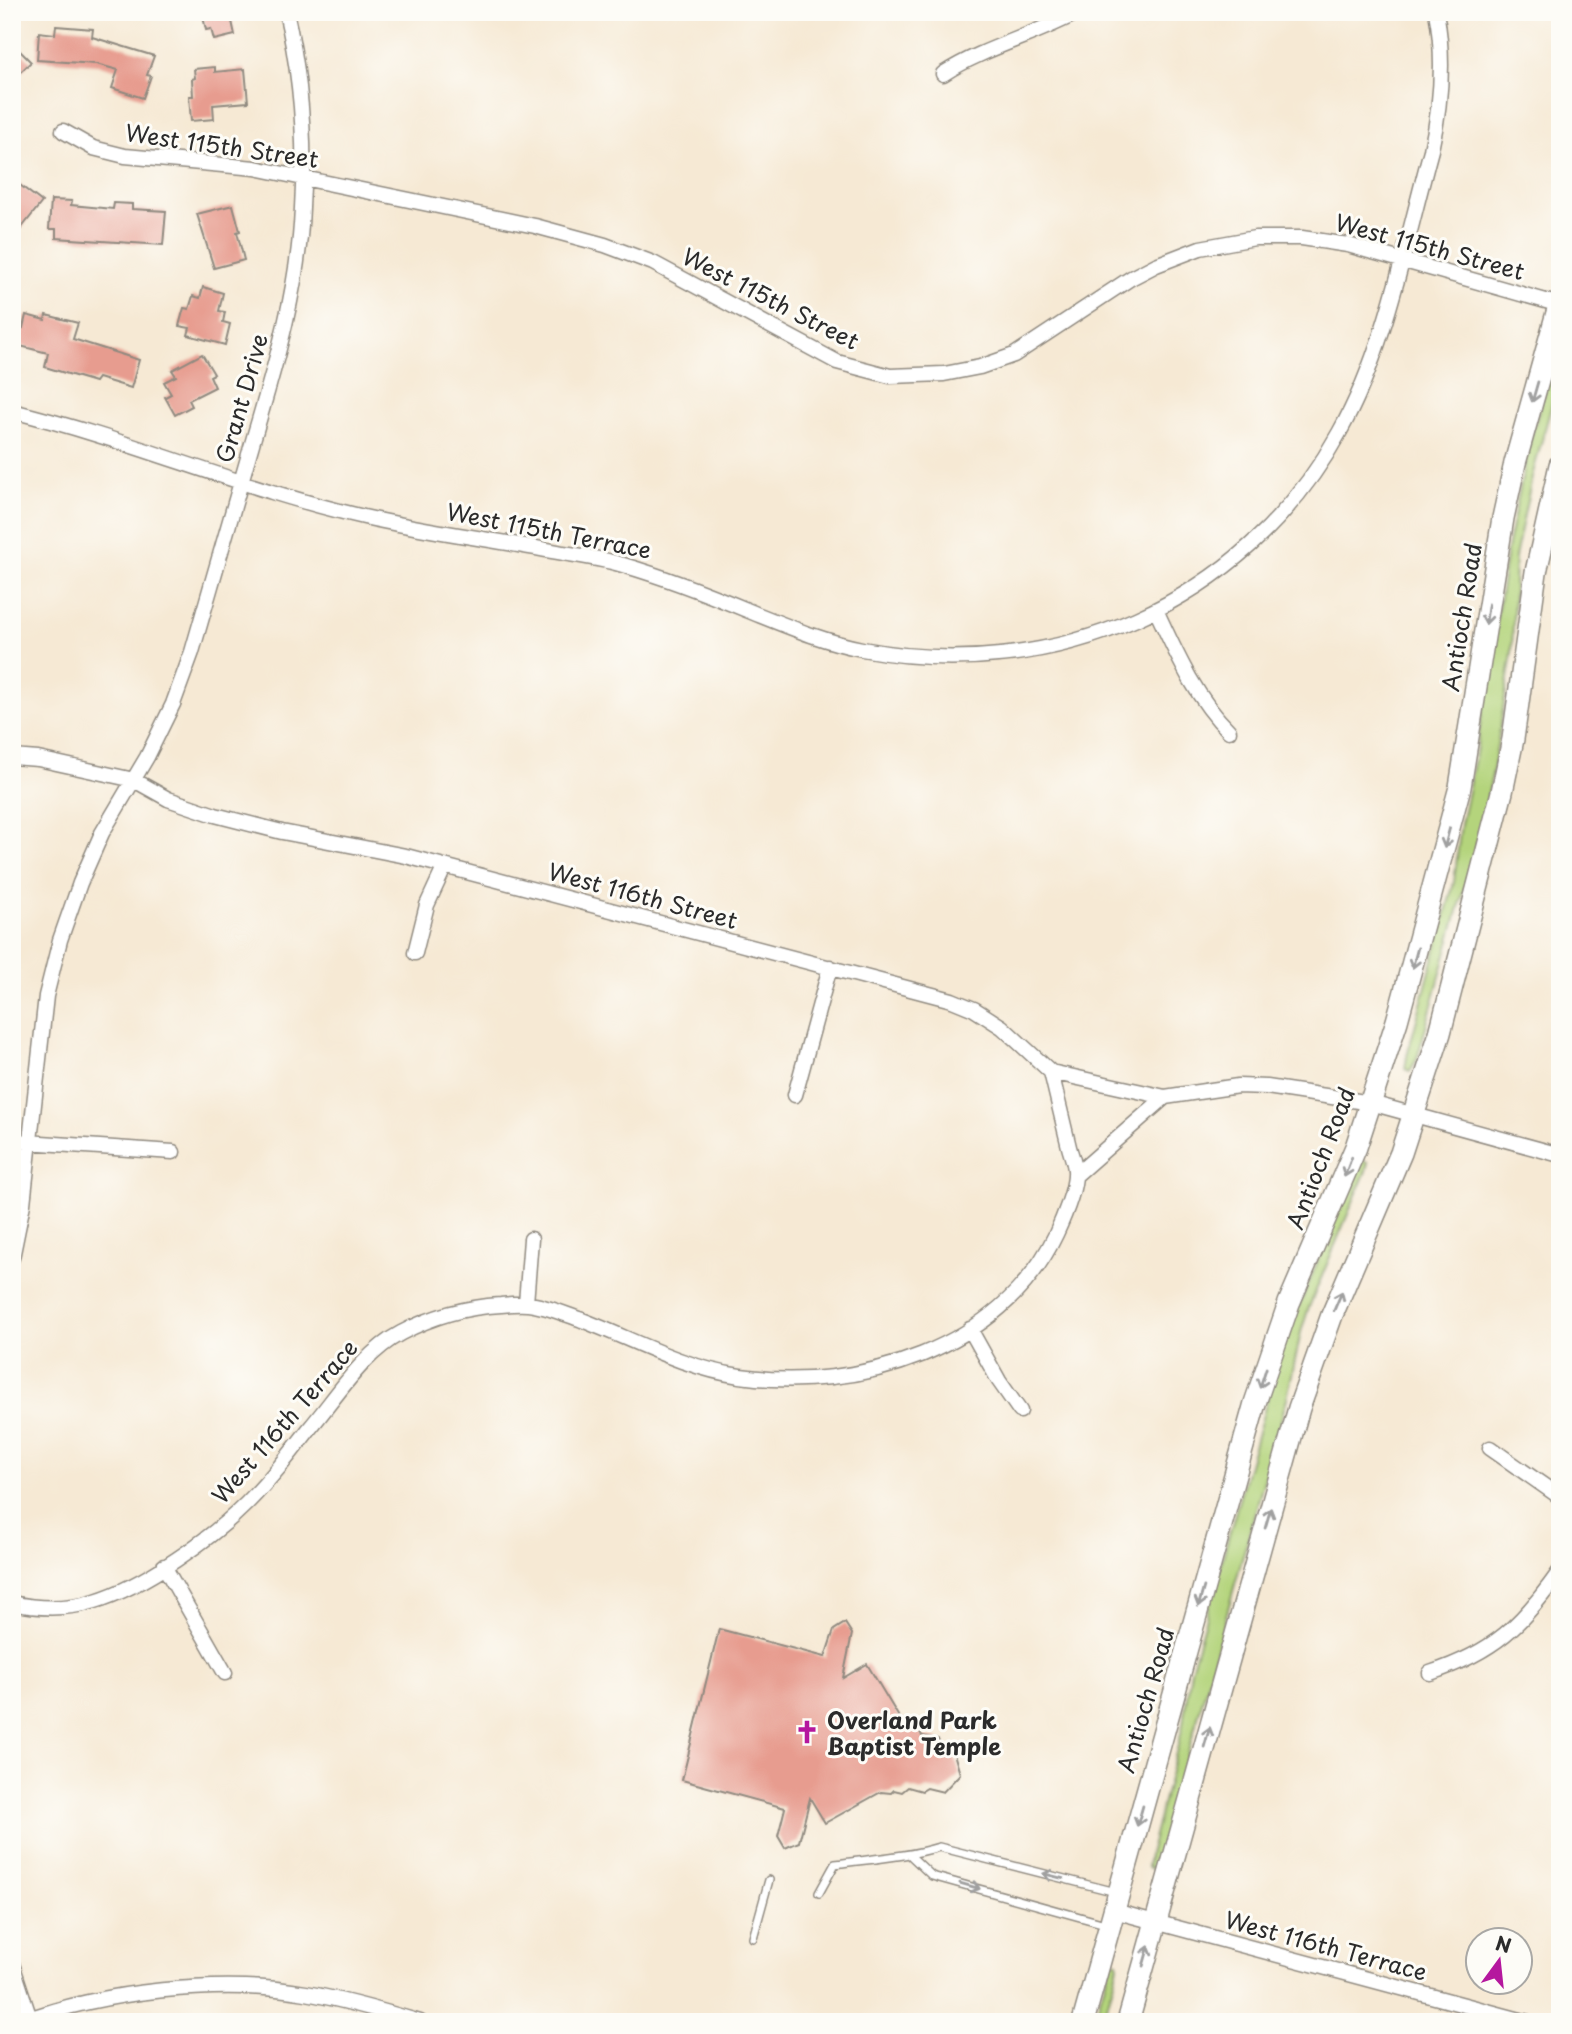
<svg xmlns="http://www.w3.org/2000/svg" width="1572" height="2034" font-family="'Playpen Sans',sans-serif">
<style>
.green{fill:#b4d47c;stroke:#708054;stroke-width:2}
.building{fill:#e79c8f}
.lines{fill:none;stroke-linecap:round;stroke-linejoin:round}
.service-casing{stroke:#908a80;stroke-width:10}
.minor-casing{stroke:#908a80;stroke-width:17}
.secondary-casing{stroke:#908a80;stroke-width:24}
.service{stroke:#fff;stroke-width:7}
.minor{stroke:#fff;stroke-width:14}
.secondary{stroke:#fff;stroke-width:21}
.oneway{stroke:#a0a0a0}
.labels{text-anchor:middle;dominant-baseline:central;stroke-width:6;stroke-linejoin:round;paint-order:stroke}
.street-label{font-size:23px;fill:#2b2b2b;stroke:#fdfcf7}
.poi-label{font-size:23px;font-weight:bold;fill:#2b2b2b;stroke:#fdfcf7;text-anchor:start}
</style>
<rect width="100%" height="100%" fill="#fdfcf7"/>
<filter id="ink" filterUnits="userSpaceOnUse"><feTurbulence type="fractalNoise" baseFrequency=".0143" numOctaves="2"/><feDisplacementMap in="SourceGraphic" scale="14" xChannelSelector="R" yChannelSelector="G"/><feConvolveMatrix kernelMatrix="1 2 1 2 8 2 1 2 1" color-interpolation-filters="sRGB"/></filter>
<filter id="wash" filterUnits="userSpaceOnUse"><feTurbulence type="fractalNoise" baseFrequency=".00686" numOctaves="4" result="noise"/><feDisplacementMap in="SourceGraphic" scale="28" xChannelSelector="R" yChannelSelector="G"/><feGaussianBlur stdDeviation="1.57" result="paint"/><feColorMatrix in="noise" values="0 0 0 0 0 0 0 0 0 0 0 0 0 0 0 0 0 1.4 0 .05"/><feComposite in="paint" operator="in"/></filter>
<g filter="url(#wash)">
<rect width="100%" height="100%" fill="#f6e9d4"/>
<path class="green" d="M 1556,355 L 1560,356 L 1560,374 L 1533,473 L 1515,557 L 1512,653 L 1494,765 L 1481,828 L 1417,1059 L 1410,1071 L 1405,1069 L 1407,1056 L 1454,882 L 1461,824 L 1476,753 L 1508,544 L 1531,437 Z
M 1362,1160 L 1368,1162 L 1366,1171 L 1309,1307 L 1301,1332 L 1287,1398 L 1161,1849 L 1153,1869 L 1147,1867 L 1150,1850 L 1182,1730 L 1191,1670 L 1282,1347 L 1356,1169 Z
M 1112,1960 L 1117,1962 L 1118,1966 L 1103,2022 L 1093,2022 Z"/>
<g id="blocks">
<path class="building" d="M 202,12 L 230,12 L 235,35 L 214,40 L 211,29 L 206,30 Z
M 56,26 L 93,29 L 92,37 L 154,56 L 147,75 L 151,76 L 143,98 L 112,88 L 118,70 L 96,64 L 37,60 L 39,32 L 55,34 Z
M 12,43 L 31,62 L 12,80 Z
M 215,67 L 215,72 L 245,69 L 248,102 L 213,105 L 214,119 L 191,121 L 189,96 L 193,96 L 192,79 L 195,78 L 194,69 Z
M 12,179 L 42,202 L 12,240 Z
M 51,200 L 72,201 L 71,205 L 113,209 L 114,203 L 132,204 L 132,209 L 166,211 L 163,245 L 56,238 L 56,229 L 49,229 Z
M 233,205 L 240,231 L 237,232 L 244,260 L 214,268 L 197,214 Z
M 203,287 L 223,293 L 219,311 L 225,312 L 223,322 L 230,324 L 225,345 L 188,335 L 190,328 L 179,326 L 184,308 L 189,309 L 193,296 L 200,298 Z
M 26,315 L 45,320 L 46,315 L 78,323 L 73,339 L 139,360 L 131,388 L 98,378 L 95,382 L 45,367 L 48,353 L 12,344 L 12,325 L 23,328 Z
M 202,354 L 214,374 L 210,376 L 215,387 L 189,400 L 192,406 L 175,415 L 165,397 L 171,394 L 164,382 L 176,376 L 172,370 Z
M 845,1623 L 852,1634 L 843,1678 L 867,1664 L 900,1719 L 910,1722 L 912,1727 L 919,1729 L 922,1736 L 938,1739 L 940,1746 L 953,1750 L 960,1774 L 943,1792 L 927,1788 L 922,1791 L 908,1787 L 902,1792 L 894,1790 L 891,1793 L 881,1792 L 825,1823 L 810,1798 L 799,1842 L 785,1848 L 778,1836 L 785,1808 L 682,1780 L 719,1629 L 825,1657 L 834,1630 Z"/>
</g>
</g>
<g filter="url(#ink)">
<use href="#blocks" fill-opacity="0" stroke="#908a80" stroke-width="2"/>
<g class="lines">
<g class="service-casing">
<path id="service" d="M 911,1856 L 932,1876 L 1109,1925
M 819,1893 L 835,1864 C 870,1859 906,1857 939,1847 L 1116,1892
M 753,1938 L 769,1880"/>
</g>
<g class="minor-casing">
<path id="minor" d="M 943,74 C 985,47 1034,36 1078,12
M 63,131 L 93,148 L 125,156 L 255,168 L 535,226 L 605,245 L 653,263 L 837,362 L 890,376 L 944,374 L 980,367 L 1014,355 L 1131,278 L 1156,265 L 1200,248 L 1255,238 L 1302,238 L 1348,245 L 1560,305
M 12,411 C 132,440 245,490 364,517 C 430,532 497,540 563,553 C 583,556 603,559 623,565 C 668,578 711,595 754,613 C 789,627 825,642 862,649 C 1052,685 1244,605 1339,433 C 1385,352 1406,241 1431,150 C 1441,105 1445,58 1436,12
M 1156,610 C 1176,653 1195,697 1229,731
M 12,757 L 38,759 L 134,780 L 168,799 L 215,815 L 282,832 L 406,856 L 952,1000 L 974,1009 L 1002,1027 L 1051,1072 L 1165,1097 L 1238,1086 L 1267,1087 L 1371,1103 L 1560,1155
M 415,953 L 427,905 L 445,866
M 795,1095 L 830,967
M 12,1141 L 173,1152
M 1076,1175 L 1165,1097
M 12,1258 L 23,1204 L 46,996 L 60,940 L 80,883 L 102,833 L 147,757 L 173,704 L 192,652 C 213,581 233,509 254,437 C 276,363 299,286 302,208 C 306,143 301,76 286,12
M 526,1303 L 531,1239
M 970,1329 L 999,1381 L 1020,1411
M 1490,1448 L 1560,1497
M 164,1566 L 225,1673
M 12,1603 C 39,1609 69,1609 95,1601 C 143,1587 212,1538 247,1503 C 270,1480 290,1454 310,1428 C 337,1396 363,1353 401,1333 C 433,1316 464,1307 501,1305 C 510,1304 519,1303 528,1304 C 547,1306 564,1314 582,1320 C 634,1340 684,1368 740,1376 C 858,1393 1002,1349 1056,1234 C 1063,1219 1075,1190 1075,1174 C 1076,1166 1071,1155 1069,1147 C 1063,1122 1057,1097 1051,1072
M 1430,1673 C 1494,1652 1522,1625 1560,1571
M 1114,1911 L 1528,2022
M 12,1964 L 30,2019
M 21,2022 C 102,1991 221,1978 306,1993 C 345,2000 383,2011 420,2022"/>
</g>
<g class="secondary-casing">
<path id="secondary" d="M 1083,2022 L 1255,1403 L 1289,1303 L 1356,1147 L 1397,1021 L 1460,787 L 1503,518 L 1515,463 L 1560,302
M 1128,2022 L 1299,1408 L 1332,1315 L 1401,1153 L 1440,1033 L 1502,792 L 1513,739 L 1536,572 L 1560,465"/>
</g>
<use href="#service" class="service"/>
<use href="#minor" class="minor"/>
<use href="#secondary" class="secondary"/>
</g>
<defs><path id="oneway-shaft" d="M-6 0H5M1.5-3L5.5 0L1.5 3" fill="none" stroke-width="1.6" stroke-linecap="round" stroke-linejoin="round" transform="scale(1.75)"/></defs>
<g class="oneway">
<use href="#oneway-shaft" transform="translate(1535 392) rotate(106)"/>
<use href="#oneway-shaft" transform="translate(1487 614) rotate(98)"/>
<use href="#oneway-shaft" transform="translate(1447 838) rotate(105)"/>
<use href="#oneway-shaft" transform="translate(1415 958) rotate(105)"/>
<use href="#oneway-shaft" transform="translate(1348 1167) rotate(111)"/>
<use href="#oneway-shaft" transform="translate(1338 1301) rotate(-67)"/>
<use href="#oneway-shaft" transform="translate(1263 1378) rotate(108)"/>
<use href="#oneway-shaft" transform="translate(1268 1518) rotate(-74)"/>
<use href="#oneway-shaft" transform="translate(1201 1597) rotate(106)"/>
<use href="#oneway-shaft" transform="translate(1207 1737) rotate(-74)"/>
<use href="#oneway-shaft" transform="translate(1140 1816) rotate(106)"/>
<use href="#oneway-shaft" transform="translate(1053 1876) rotate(-166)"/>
<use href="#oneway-shaft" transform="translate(970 1886) rotate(16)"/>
<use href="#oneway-shaft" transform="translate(1146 1956) rotate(-74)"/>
</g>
</g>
<defs>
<g id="church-bare" transform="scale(1.89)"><path d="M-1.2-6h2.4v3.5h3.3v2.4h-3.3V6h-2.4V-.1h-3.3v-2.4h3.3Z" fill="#b5179e" stroke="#fdfcf7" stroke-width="2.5" paint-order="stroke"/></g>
</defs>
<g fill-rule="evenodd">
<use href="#church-bare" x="807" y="1732"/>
</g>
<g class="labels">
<g class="street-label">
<text transform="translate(222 145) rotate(8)">West 115th Street</text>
<text transform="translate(1430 246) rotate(15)">West 115th Street</text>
<text transform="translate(771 298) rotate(27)">West 115th Street</text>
<text transform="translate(241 398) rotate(-74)">Grant Drive</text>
<text transform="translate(549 530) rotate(11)">West 115th Terrace</text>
<text transform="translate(1461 617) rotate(-81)">Antioch Road</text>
<text transform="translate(643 895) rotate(15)">West 116th Street</text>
<text transform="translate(1320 1158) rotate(-69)">Antioch Road</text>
<text transform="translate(284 1421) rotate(-49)">West 116th Terrace</text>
<text transform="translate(1145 1700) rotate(-74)">Antioch Road</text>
<text transform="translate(1326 1945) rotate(15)">West 116th Terrace</text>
</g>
<g class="poi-label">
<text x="827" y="1719">Overland Park<tspan x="827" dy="26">Baptist Temple</tspan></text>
</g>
</g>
<rect width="1572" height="2034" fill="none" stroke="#fdfcf7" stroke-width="42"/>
<g transform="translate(1499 1961) rotate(15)"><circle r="33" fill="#fdfcf7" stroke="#a9a8a5" stroke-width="2"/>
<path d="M0-5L12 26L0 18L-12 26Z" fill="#b5179e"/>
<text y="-10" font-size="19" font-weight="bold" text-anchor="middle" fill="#2b2b2b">N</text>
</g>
</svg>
